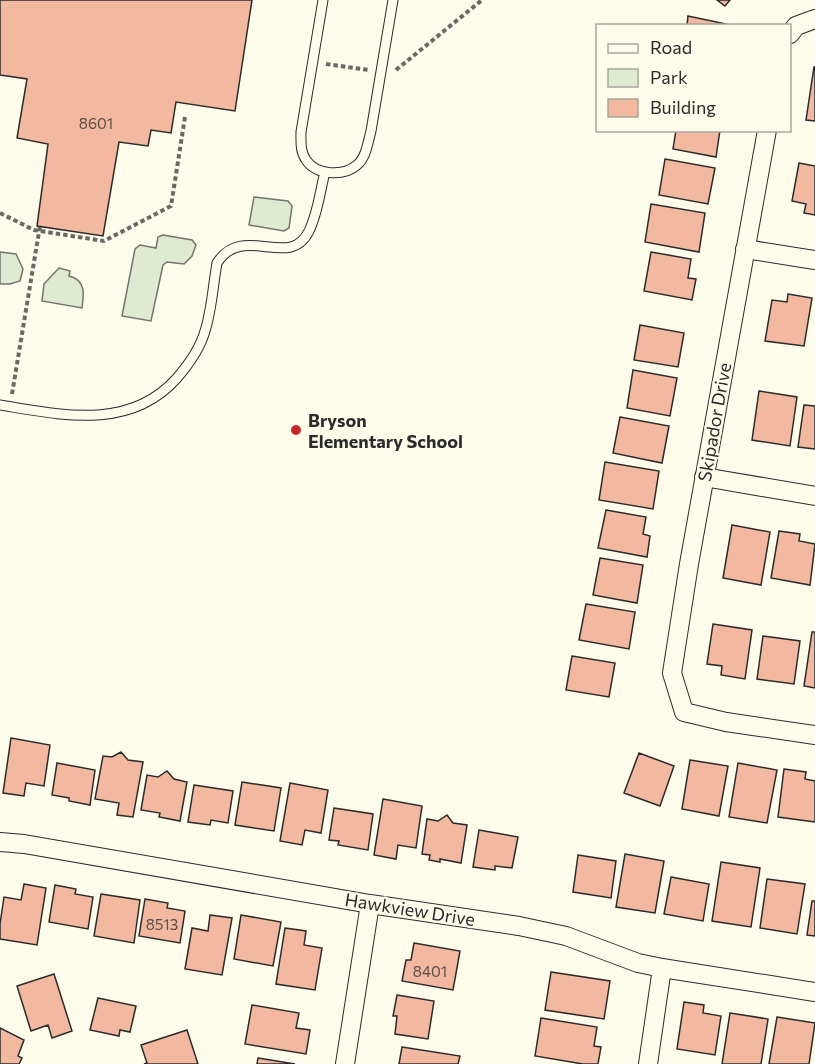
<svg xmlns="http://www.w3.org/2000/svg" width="815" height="1064" font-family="Commissioner,sans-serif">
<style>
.green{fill:#deebd1;stroke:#74746e;stroke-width:1.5}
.building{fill:#f2b8a0;stroke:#2b2b2b;stroke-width:1.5}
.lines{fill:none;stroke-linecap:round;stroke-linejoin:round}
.service-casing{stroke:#2b2b2b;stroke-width:11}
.minor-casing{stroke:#2b2b2b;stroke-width:20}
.path{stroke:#6a6964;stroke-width:4;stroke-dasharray:4.5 3;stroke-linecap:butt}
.service{stroke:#fdfbea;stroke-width:9}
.minor{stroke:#fdfbea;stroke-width:18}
.poi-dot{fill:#c62828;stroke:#fdfbea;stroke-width:2}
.labels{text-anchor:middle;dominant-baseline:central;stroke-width:4.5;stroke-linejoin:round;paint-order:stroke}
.number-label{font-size:15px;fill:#5d4e48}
.poi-label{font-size:18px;font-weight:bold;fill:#2b2b2b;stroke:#fdfbea;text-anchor:start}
.street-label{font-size:18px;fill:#2b2b2b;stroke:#fdfbea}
</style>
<rect width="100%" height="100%" fill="#fdfbea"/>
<path class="green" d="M 254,197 L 288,201 L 292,206 L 289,228 L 284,231 L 249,225 Z
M 163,235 L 192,240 L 196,245 L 192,256 L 184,264 L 167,262 L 163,265 L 151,321 L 122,316 L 135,249 L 140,245 L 156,248 L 158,237 Z
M 0,252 L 16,254 L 23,269 L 20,281 L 10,284 L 0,284 Z
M 59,268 L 70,271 L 69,276 C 86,280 84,294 82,308 L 42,301 L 44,284 Z"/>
<path class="building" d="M 0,0 L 252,0 L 235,111 L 176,102 L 171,133 L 151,130 L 148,146 L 119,142 L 103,236 L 37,226 L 48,144 L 17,138 L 27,79 L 0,75 Z
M 717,0 L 730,0 L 725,6 Z
M 688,16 L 726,24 L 725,26 L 687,26 Z
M 814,67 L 815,67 L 815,121 L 806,120 Z
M 676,130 L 720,130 L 716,157 L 673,149 Z
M 665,159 L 715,168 L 708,204 L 659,195 Z
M 799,163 L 815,166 L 815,215 L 804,213 L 806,204 L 792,201 Z
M 651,204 L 705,213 L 699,252 L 645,242 Z
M 651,252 L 691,259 L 688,278 L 696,279 L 692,300 L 644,291 Z
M 788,294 L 812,298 L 804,346 L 765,341 L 772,300 L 787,302 Z
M 640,325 L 684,333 L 678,367 L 634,360 Z
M 633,370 L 677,378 L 670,416 L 627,408 Z
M 759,391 L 797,397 L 790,446 L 752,440 Z
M 804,405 L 815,406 L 815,449 L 798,447 Z
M 620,417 L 669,426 L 662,463 L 613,453 Z
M 605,462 L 659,471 L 653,509 L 599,500 Z
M 606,510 L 646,517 L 643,534 L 650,536 L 647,557 L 598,548 Z
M 732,525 L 770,532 L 761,585 L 723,578 Z
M 779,531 L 800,534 L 799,541 L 815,544 L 810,585 L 771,578 Z
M 600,558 L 643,565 L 637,603 L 593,595 Z
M 586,604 L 635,612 L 629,649 L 579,640 Z
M 713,624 L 752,630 L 745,679 L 721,675 L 722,666 L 707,664 Z
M 812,632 L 815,632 L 815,688 L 804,686 Z
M 763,636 L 800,641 L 794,684 L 757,679 Z
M 572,656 L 615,663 L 609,697 L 566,690 Z
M 11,738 L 50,745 L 44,786 L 26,783 L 24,796 L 3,793 Z
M 121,752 L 128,760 L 143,762 L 133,817 L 117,815 L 119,803 L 95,799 L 103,756 L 112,757 Z
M 639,753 L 674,766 L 660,806 L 624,793 Z
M 690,760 L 728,766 L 719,816 L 682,809 Z
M 57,763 L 95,770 L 90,805 L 69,801 L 69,798 L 52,795 Z
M 738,763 L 777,770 L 767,823 L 729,817 Z
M 784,769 L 806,772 L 805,779 L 815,781 L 815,822 L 778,817 Z
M 167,771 L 174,779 L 187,782 L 180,821 L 159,817 L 160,813 L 141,810 L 147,775 L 158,777 Z
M 242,782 L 281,788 L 274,831 L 235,825 Z
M 290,783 L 328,790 L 321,833 L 305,830 L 302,845 L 280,841 Z
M 194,785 L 233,791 L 228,823 L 211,820 L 210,825 L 188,822 Z
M 383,799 L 422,806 L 416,848 L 398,845 L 396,859 L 374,855 Z
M 334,808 L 373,814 L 368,850 L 338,845 L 339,841 L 329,840 Z
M 447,815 L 453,823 L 467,825 L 461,863 L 440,859 L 440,862 L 429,860 L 430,855 L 422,854 L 427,819 L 438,821 Z
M 479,830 L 518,837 L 512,868 L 495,866 L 495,870 L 473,867 Z
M 625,854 L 664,861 L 655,913 L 616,907 Z
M 578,855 L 616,861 L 611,898 L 573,892 Z
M 721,862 L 760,868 L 751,927 L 712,921 Z
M 671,877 L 709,884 L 703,921 L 664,914 Z
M 767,879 L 805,884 L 797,934 L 760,928 Z
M 24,884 L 46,888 L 37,945 L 0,939 L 0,924 L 4,897 L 21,900 Z
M 55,885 L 76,889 L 75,894 L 93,897 L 88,929 L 49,922 Z
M 101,894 L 140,900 L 134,943 L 94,936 Z
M 145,899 L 168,903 L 167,908 L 185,911 L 180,943 L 139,936 Z
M 812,901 L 815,901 L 815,936 L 807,935 Z
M 210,915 L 232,918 L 222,975 L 185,969 L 192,928 L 208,931 Z
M 241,915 L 281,922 L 273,966 L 234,959 Z
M 285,928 L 306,931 L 304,945 L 322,948 L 315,990 L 276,984 Z
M 414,943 L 460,951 L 453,990 L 402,981 L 406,960 L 411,960 Z
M 551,972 L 610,981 L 604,1019 L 545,1010 Z
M 54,974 L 72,1031 L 52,1038 L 48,1025 L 31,1031 L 17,986 Z
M 397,995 L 434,1001 L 428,1039 L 395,1034 L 397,1016 L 393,1016 Z
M 98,998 L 136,1006 L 130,1032 L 120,1030 L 119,1036 L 90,1030 Z
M 684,1002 L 704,1005 L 703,1013 L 721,1016 L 715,1055 L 677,1049 Z
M 252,1005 L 299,1013 L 296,1028 L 310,1030 L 306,1054 L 245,1044 Z
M 730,1013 L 768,1019 L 761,1064 L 722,1064 Z
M 777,1017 L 815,1023 L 809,1064 L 769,1064 Z
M 541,1018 L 597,1027 L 594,1046 L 601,1047 L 598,1064 L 583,1064 L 535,1056 Z
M 0,1028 L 24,1040 L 18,1056 L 22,1058 L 19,1064 L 0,1064 Z
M 187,1030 L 198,1064 L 144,1064 L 147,1063 L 141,1045 Z
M 402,1047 L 460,1056 L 458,1064 L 399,1064 Z
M 258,1058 L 295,1064 L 257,1064 Z"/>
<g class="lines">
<g class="service-casing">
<path id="service" d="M 323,0 L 301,132 C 301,142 300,151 306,160 C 316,175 343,177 357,165 C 366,158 368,142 371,131 L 393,0
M 0,405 C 62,415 130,431 177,378 C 189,364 200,349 205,331 C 212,309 213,285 217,263 C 243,222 290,271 309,231 C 318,213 320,191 325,172"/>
</g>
<g class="minor-casing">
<path id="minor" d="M 790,34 L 796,26 L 815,19
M 767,130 L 689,564 L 672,673 L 684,712 L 726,722 L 815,735
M 745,249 L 815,260
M 704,477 L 815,496
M 0,842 L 24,844 L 370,904 L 519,926 L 566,936 L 638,963 L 662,968 L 815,992
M 345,1064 L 370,904
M 648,1064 L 662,968"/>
</g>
<path class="path" d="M 326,64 L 369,70
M 396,70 L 482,0
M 0,213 L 34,230 L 104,241 L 171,206 L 185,117
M 12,394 L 40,226"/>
<use href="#service" class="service"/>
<use href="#minor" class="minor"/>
</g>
<circle class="poi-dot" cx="296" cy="430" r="6"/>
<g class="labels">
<g class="number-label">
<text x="96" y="123">8601</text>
<text x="162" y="924">8513</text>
<text x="430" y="971">8401</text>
</g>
<g class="poi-label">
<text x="308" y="420">Bryson<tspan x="308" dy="21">Elementary School</tspan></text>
</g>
<g class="street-label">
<text transform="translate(714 422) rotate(-80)">Skipador Drive</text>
<text transform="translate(410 909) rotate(9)">Hawkview Drive</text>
</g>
</g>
<rect x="596" y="24" width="195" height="108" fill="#fdfbea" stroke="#a9a89e" stroke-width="1.5"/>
<rect x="608" y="44" width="30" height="9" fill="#fdfbea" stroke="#a9a89e" stroke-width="1.5"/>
<text x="650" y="54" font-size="18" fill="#2b2b2b">Road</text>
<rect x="608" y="69" width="30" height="18" fill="#deebd1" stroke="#a9a89e" stroke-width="1.5"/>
<text x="650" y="84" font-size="18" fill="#2b2b2b">Park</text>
<rect x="608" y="99" width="30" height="18" fill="#f2b8a0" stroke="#a9a89e" stroke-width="1.5"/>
<text x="650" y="114" font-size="18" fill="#2b2b2b">Building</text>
</svg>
